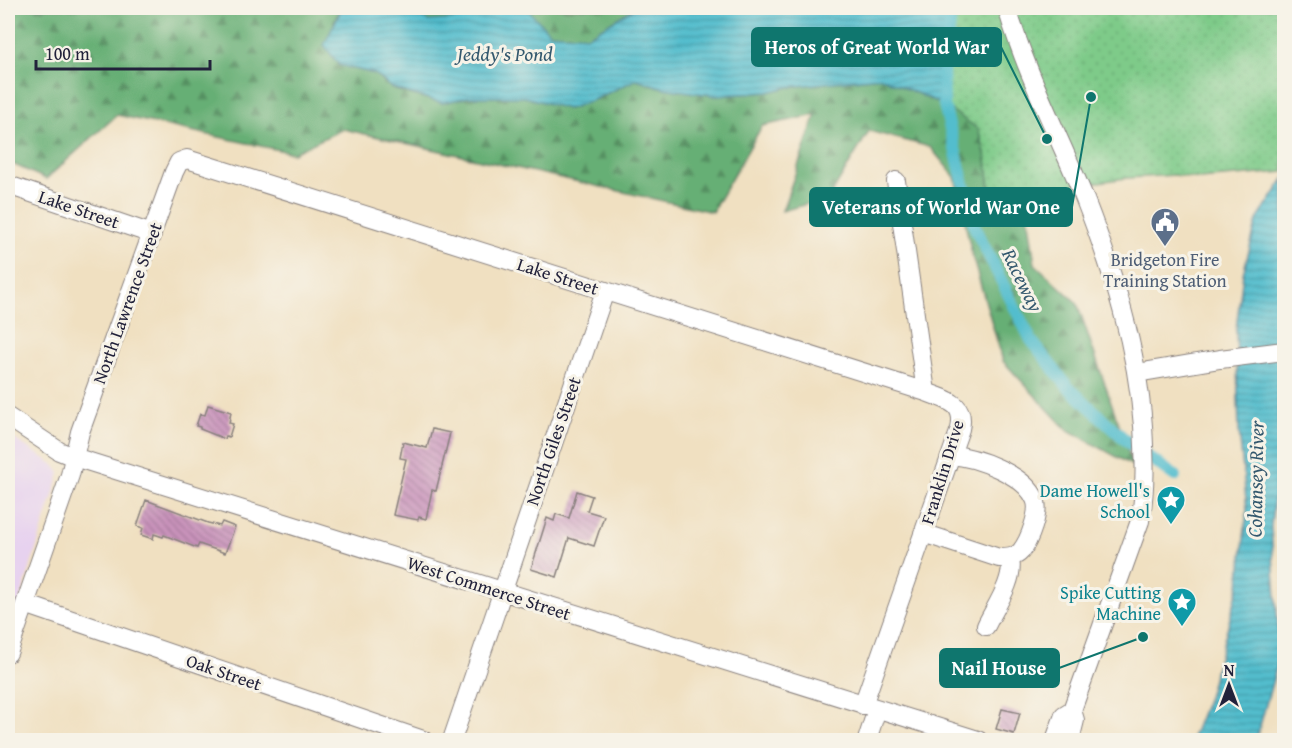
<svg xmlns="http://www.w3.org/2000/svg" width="1292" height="748" font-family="'Gentium Book Plus',serif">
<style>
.built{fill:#e7d2ef}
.grass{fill:url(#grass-dots);stroke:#507662;stroke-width:1.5}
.forest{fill:url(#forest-firs);stroke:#446858;stroke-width:1.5}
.water{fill:url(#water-rules);stroke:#3a7084;stroke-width:1.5}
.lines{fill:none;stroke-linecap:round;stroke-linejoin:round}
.canal{stroke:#52bdcd;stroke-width:12}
.building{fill:url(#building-back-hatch)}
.minor-casing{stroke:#89817e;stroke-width:20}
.minor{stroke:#fff;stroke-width:18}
.labels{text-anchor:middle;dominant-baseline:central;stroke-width:6;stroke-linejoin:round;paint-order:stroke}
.street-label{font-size:18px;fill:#22223b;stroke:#f7f3e8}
.service-label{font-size:18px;fill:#4e5e75;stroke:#f7f3e8}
.culture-label{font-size:18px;fill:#0d838f;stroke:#f7f3e8;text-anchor:end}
.water-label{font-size:20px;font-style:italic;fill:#33586e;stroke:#f7f3e8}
.leader{fill:none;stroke:#0f766e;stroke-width:2}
.callout-dot{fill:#0f766e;stroke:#f7f3e8;stroke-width:2}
.callout{fill:#0f766e;stroke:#0f766e;stroke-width:2}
.callout-label{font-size:20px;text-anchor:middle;font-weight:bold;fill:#fff}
</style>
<defs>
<pattern id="grass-dots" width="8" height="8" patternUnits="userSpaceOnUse" patternTransform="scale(1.5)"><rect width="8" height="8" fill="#7ecb89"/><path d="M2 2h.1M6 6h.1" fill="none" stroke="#6dae77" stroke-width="1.8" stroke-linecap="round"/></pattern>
<pattern id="forest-firs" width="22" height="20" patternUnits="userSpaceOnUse" patternTransform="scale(1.5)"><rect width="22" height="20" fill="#66af75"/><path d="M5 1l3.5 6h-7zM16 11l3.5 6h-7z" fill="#548e61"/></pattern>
<pattern id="water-rules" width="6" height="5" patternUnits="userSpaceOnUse" patternTransform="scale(1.5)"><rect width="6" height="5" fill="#52bdcd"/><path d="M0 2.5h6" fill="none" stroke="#4499a8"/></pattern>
<pattern id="building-back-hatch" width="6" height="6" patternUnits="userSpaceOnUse" patternTransform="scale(1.5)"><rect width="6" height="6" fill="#c993bb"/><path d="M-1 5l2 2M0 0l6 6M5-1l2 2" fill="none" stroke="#a37899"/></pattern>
</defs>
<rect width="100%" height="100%" fill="#f7f3e8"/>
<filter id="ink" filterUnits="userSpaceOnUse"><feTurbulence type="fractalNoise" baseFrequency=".0167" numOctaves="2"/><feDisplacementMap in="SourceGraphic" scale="12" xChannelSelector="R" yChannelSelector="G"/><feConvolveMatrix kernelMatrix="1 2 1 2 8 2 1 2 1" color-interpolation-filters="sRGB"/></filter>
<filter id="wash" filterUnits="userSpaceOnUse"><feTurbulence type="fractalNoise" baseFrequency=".008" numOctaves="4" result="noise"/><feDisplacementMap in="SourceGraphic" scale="24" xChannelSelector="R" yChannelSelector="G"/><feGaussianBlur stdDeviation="1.35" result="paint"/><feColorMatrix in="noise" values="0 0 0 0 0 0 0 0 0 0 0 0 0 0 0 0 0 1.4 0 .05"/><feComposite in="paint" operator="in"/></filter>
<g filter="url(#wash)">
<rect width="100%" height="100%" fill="#f0e0c1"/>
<path class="built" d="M 8,435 L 53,464 L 60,473 L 8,638 Z"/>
<path class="grass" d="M 342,8 L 1284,8 L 1284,172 L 1199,179 L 1175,175 L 1126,178 L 1078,185 L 991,194 L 985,153 L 978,129 Z"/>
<path class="forest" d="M 8,8 L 342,8 L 334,21 L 339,65 L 375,74 L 392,89 L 442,103 L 468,97 L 525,97 L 568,109 L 591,101 L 637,79 L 663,88 L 717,96 L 768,92 L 789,87 L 880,77 L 944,105 L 978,129 L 985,153 L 991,194 L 1013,200 L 1026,200 L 1035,264 L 1077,303 L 1133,466 L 1066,429 L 1003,361 L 973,259 L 955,177 L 930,147 L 869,131 L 829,198 L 782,211 L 816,115 L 762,126 L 712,212 L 343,129 L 293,153 L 117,115 L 46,179 L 8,162 Z
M 402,8 L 483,8 C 471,18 443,24 428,21 C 419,19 410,11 402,8 Z
M 526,8 L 635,8 L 588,36 L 550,34 Z"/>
<path class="water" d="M 342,8 L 402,8 L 428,21 L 457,19 L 478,12 L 483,8 L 526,8 L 550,33 L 588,36 L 635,8 L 949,8 L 950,23 L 943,71 L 944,105 L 880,77 L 789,87 L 768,92 L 717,96 L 663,88 L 637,79 L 591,101 L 568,109 L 525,97 L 468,97 L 442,103 L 392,88 L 375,74 L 339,65 L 324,45 Z
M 1284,179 L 1284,277 L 1282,289 L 1278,380 L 1279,449 L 1271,527 L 1280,655 L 1256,740 L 1191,740 L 1208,697 L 1239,586 L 1247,509 L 1239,431 L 1236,329 L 1243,274 L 1257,220 Z"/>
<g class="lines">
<path class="canal" d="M 949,8 L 950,23 L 943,71 L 944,105 L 975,228 L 1031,340 L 1068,387 L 1129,443 L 1175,476"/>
</g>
<g id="blocks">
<path class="building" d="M 208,405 L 231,412 L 229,423 L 233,424 L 229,437 L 226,436 L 225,439 L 200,429 L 200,427 L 196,426 L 200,414 L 205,415 Z
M 432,429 L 450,433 L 436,491 L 432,490 L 426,519 L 419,517 L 418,520 L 393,515 L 406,459 L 400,458 L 403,442 L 427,448 Z
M 577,491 L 592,496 L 587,511 L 604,516 L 594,546 L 569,538 L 557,577 L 531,569 L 547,518 L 554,521 L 556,514 L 569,518 Z
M 146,500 L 208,523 L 220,526 L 222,522 L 235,527 L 225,553 L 199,544 L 197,548 L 164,535 L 163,537 L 154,534 L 153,539 L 141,535 L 143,528 L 137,526 Z
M 1002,709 L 1020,713 L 1014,734 L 996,729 Z"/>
</g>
</g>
<g filter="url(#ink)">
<use href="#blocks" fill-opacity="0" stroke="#89817e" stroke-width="1.5"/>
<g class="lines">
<g class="minor-casing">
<path id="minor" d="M 1007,8 C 1026,73 1058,134 1084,197 C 1113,271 1137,347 1143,426 C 1145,458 1146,489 1140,521 L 1072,710 L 1075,720 L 1070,740
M 896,181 L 926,392
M 8,185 L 152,234
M 1137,373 L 1220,359 L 1284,351
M 8,417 L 59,451 L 74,457 L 978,740
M 923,533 L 999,558 C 1007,558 1015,558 1021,551 C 1029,541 1041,511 1035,499 C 1024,474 976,457 951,455
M 25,604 L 423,740
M 986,626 C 995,607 1015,580 1010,559
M 8,653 L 70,475 L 80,432 L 174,172 L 179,162 L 187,159 L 926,392 C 946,400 966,402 960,429 L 863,705
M 452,740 L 605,291
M 867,740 L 877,709
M 1055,740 L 1064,715 L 1072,710"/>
</g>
<use href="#minor" class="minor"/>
</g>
</g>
<defs>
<g id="civic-pin" transform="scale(1.5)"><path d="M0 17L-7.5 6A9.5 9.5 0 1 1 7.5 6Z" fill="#5c6f8a" stroke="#f7f3e8"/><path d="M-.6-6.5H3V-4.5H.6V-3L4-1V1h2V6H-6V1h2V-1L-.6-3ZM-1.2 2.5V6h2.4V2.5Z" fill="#fff"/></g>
<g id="sight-pin" transform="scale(1.5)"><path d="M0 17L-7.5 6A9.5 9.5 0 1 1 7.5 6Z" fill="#0f9aa8" stroke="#f7f3e8"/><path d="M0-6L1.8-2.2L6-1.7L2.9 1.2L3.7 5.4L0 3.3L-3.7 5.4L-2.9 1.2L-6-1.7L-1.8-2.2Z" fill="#fff"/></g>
</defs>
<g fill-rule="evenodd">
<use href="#civic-pin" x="1165" y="222"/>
<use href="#sight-pin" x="1171" y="500"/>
<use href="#sight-pin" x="1182" y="602"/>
</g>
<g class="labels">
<g class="street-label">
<text transform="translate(79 209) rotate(19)">Lake Street</text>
<text transform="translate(558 276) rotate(18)">Lake Street</text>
<text transform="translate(127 303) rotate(-70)">North Lawrence Street</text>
<text transform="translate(553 441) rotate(-71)">North Giles Street</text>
<text transform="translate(942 472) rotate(-73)">Franklin Drive</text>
<text transform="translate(489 588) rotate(18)">West Commerce Street</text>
<text transform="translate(224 672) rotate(19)">Oak Street</text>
</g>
<g class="service-label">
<text x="1165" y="259">Bridgeton Fire<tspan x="1165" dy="21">Training Station</tspan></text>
</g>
<g class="culture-label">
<text x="1150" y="490">Dame Howell's<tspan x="1150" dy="21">School</tspan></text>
<text x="1161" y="592">Spike Cutting<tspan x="1161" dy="21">Machine</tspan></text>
</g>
<g class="water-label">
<text x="505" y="53">Jeddy's Pond</text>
<text transform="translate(1023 280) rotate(64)">Raceway</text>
<text transform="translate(1255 479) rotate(-89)">Cohansey River</text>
</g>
</g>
<path class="leader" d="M1047 139L1001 47M1091 97L1072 207M1143 637L1059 668"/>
<g class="callout-dot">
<circle cx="1047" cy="139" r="6"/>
<circle cx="1091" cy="97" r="6"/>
<circle cx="1143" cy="637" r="6"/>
</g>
<g class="callout">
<rect x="752" y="28" width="249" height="38" rx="6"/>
<rect x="810" y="188" width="262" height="38" rx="6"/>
<rect x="940" y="649" width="119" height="38" rx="6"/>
</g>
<g class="callout-label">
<text x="877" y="54">Heros of Great World War</text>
<text x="941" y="214">Veterans of World War One</text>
<text x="999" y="675">Nail House</text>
</g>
<rect width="1292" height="748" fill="none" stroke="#f7f3e8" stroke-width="30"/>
<g transform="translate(1229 685)" stroke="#f7f3e8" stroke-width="4.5" paint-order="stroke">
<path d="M0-4.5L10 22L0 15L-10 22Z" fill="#22223b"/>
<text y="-9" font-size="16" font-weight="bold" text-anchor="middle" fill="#22223b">N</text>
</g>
<path d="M36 60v9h174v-9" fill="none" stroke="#22223b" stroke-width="3"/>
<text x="45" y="60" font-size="18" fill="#22223b" stroke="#f7f3e8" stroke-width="4.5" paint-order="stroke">100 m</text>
</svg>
